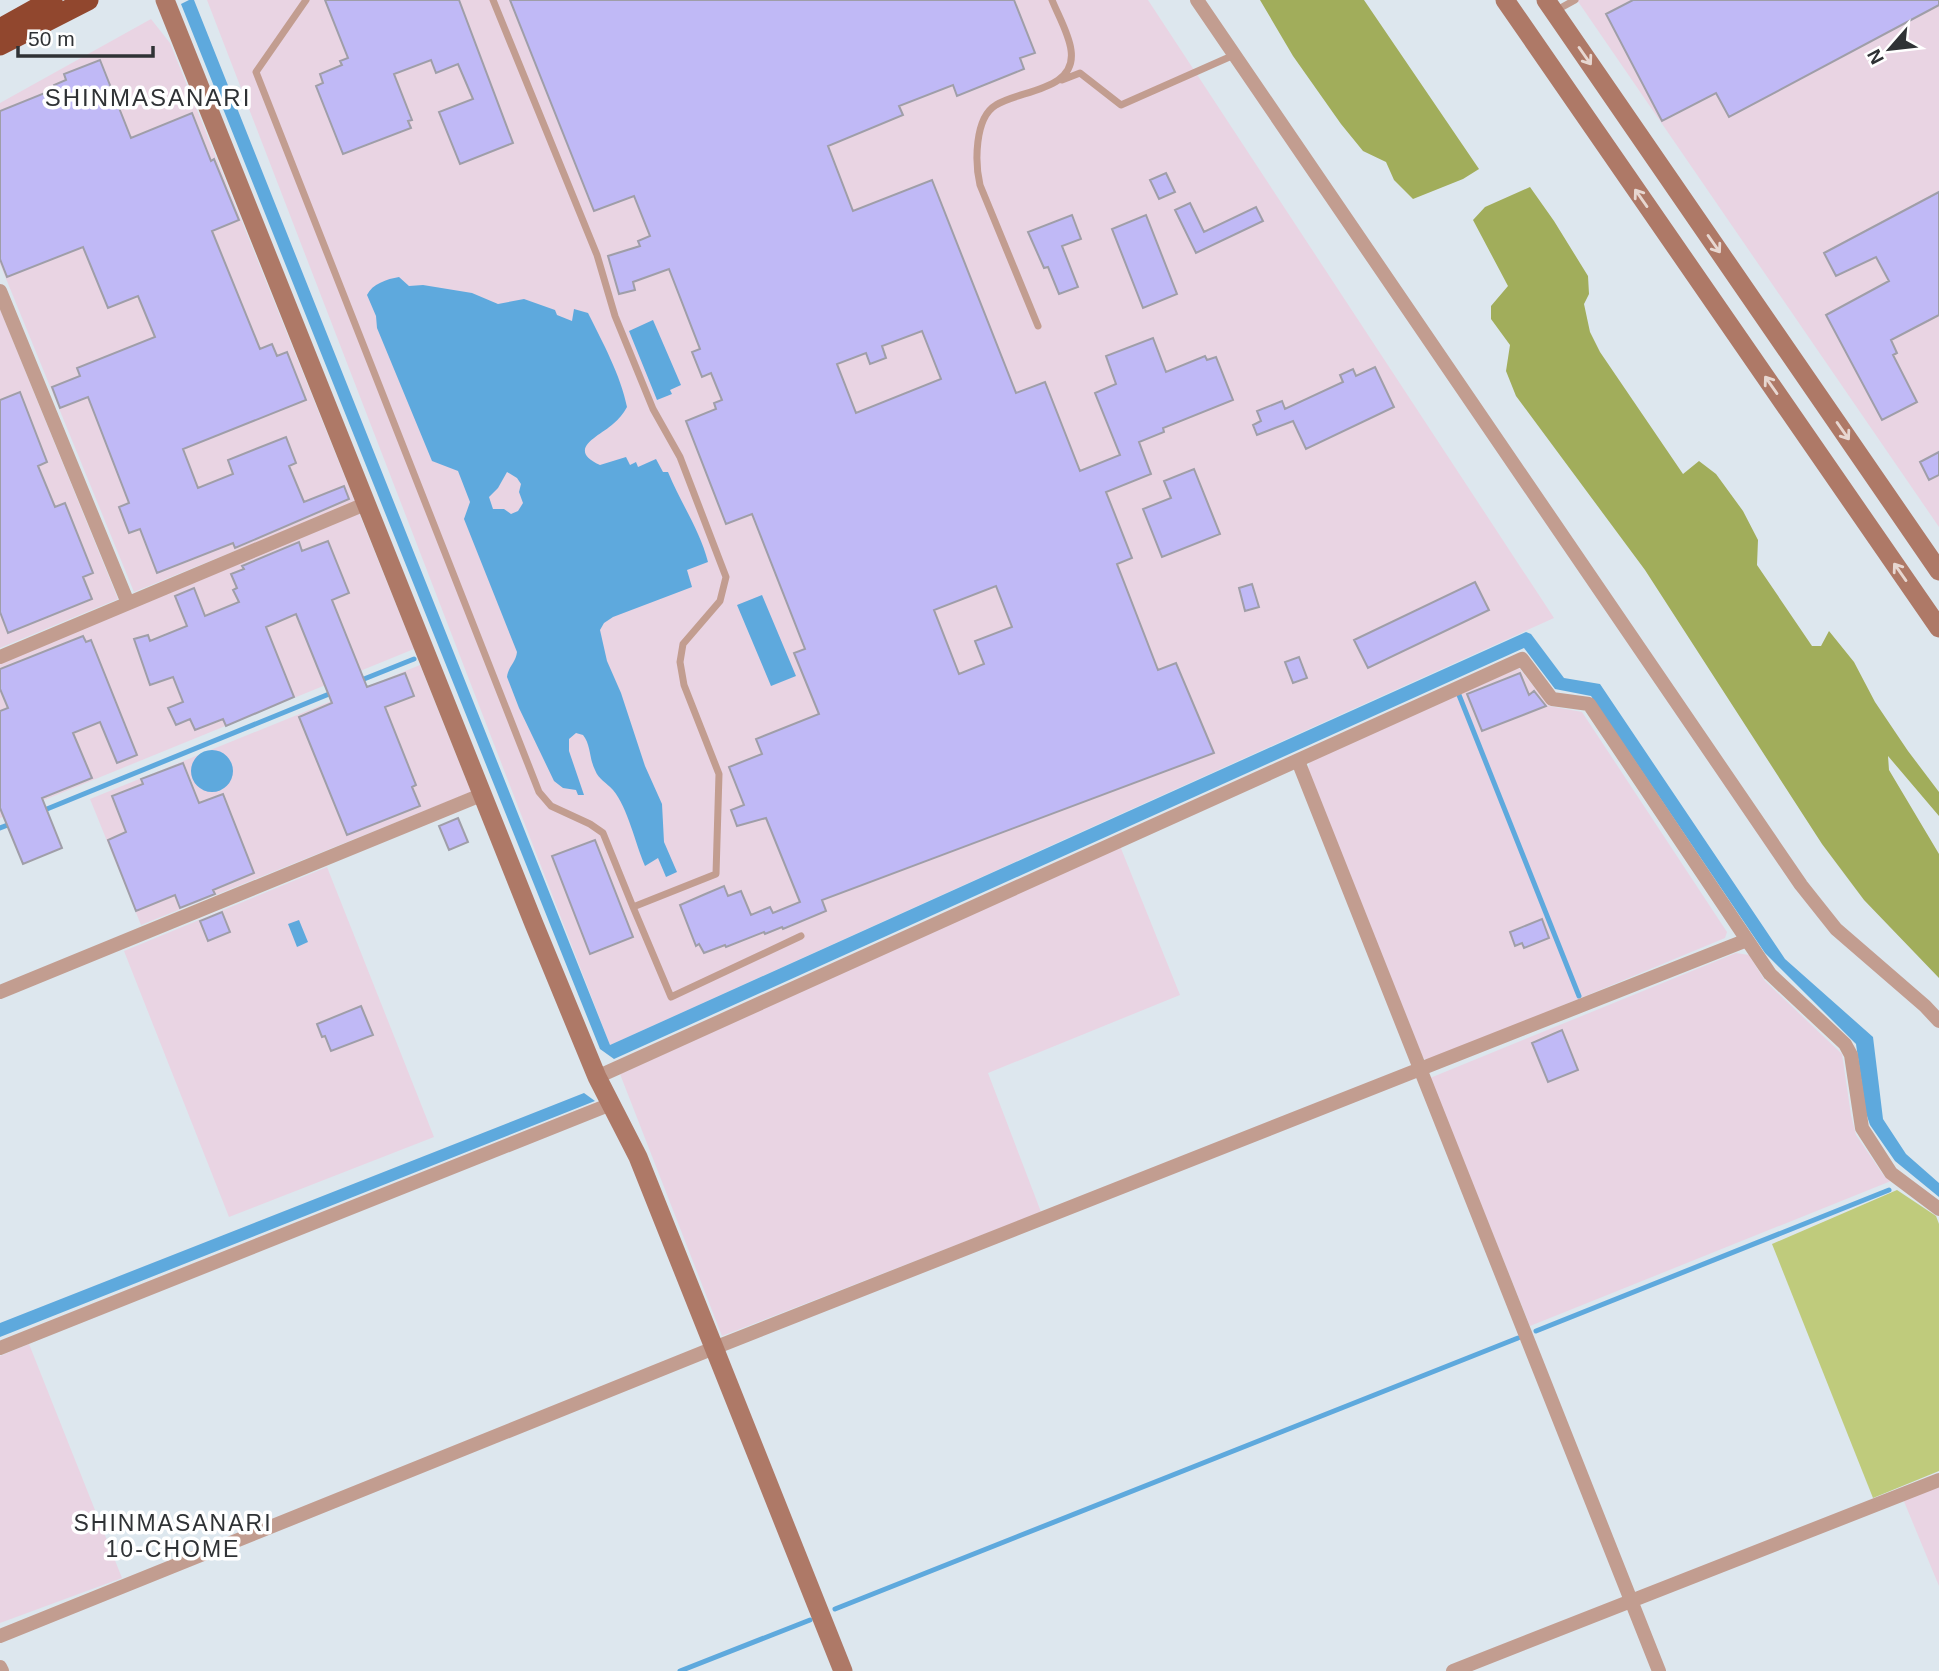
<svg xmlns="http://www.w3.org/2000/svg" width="1939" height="1671" font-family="Arial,sans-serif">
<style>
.industrial{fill:#e9d4e3}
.green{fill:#bfcb7c}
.forest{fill:#a1ad5b}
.water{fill:#5ea9dd;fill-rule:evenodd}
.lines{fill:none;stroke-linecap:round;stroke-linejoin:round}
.stream{stroke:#5ea9dd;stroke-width:5}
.building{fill:#c0b9f6;stroke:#9f9ea8;stroke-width:2;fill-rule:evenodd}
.lane{stroke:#c29d90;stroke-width:7}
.street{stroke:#c29d90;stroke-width:14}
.secondary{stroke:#ae7967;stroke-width:19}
.highway{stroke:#91472e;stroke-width:21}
.oneway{stroke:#e7d7d1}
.labels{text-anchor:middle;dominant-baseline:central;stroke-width:7;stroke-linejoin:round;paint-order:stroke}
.neighbourhood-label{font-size:23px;letter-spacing:2px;fill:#2f3235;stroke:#fff}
.quarter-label{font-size:24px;letter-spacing:2px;fill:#2f3235;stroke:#fff}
</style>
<rect width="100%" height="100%" fill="#dde7ee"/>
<path class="industrial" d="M 207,0 L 1148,0 L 1554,618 L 610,1045 Z
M 1577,0 L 1939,0 L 1939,527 Z
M 151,19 L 170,43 L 355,502 L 134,592 L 0,264 L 0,103 Z
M 0,309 L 118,599 L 0,648 Z
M 359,513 L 414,649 L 0,818 L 0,663 Z
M 420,665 L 471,792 L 141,925 L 90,799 Z
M 1519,668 L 1549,706 L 1582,712 L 1727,932 L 1725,938 L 1429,1061 L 1423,1058 L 1308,770 L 1310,760 Z
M 1120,846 L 1180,995 L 988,1073 L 1041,1212 L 722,1336 L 620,1074 Z
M 327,867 L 434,1137 L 229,1217 L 124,951 Z
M 1736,953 L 1749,955 L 1765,981 L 1842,1054 L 1851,1115 L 1856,1135 L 1884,1176 L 1891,1181 L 1530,1326 L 1430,1078 Z
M 29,1344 L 122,1578 L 0,1623 L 0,1356 Z
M 1939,1485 L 1939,1586 L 1903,1499 Z"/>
<path class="green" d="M 1897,1190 L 1936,1216 L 1939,1224 L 1939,1471 L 1873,1498 L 1772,1244 Z"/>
<path class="forest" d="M 1260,0 L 1364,0 L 1479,169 L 1463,179 L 1413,199 L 1394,180 L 1386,162 L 1363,151 L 1341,124 L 1293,56 Z
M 1530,187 L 1554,221 L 1588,276 L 1589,294 L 1584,304 L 1590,332 L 1600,352 L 1683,474 L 1699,461 L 1716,474 L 1743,511 L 1758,540 L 1757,565 L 1812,646 L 1821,646 L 1829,631 L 1854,662 L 1875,702 L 1908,751 L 1939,792 L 1939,816 L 1888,756 L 1889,770 L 1939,854 L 1939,978 L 1864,900 L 1822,844 L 1645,570 L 1516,396 L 1506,371 L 1510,345 L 1491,319 L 1491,306 L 1508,286 L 1473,220 L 1485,207 Z"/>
<path class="water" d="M 189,0 L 194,0 L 610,1045 L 1526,632 L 1531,634 L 1564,678 L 1600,684 L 1785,959 L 1873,1037 L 1883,1119 L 1906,1154 L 1939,1183 L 1939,1197 L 1895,1161 L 1870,1125 L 1866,1113 L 1856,1044 L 1765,953 L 1591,696 L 1555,689 L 1524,648 L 614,1059 L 600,1049 L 181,4 Z
M 399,277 L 409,286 L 423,285 L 472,293 L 498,304 L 524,299 L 555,310 L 557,315 L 572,321 L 574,309 L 588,313 C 602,341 621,376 627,407 C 623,414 619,419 613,424 C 600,436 565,449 600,465 L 626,457 L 630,465 L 636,462 L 638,467 L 656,459 L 663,472 L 668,472 C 680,502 700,530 708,562 L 687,570 L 692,587 L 613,617 L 604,623 L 600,630 L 607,661 L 621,693 L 645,766 L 662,804 L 664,842 L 677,872 L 666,877 L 658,858 L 645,866 C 635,843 628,808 613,790 C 606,782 599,780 595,770 C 589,758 591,745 583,735 L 576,733 L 569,739 L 569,751 L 584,795 L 578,795 L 576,790 L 563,788 L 554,781 L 519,708 L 507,677 C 508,667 516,662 517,652 L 464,519 L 470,502 L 458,471 L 432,461 L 377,328 L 376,316 L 367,295 C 372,284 387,279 399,277 ZM 507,472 L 517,478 L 521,484 L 519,492 L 523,503 L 518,511 L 511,514 L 504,509 L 493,509 L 489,497 L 498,488 Z
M 653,320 L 681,385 L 670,390 L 672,394 L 657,400 L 629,331 Z
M 762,595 L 796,676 L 771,686 L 737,605 Z
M191 771a21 21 0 1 1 42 0a21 21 0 1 1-42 0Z
M 299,920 L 308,942 L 297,947 L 288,924 Z
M 584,1093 L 595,1101 L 0,1337 L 0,1323 Z"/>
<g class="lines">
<path class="stream" d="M 359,681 L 414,659
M 1459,695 L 1579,996
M 42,811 L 334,692
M 0,828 L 13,823
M 1536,1331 L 1889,1190
M 835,1609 L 1518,1338
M 680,1671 L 810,1620"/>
</g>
<path class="building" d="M 325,0 L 459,0 L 513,143 L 460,164 L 439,112 L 473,99 L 458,64 L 436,73 L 431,60 L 394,74 L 412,120 L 408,121 L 411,128 L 343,154 L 316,86 L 323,83 L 320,74 L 342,65 L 340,61 L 348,58 Z
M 510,0 L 1014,0 L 1035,53 L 1020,58 L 1024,69 L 957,96 L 953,85 L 899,106 L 903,115 L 828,146 L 853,211 L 932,180 L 1016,393 L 1045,382 L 1080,471 L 1120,455 L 1095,393 L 1116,384 L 1106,356 L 1153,338 L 1166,372 L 1205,356 L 1207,360 L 1216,357 L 1233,400 L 1163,428 L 1164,432 L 1139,442 L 1151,474 L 1106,492 L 1132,558 L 1117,564 L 1158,670 L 1176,663 L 1214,753 L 822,900 L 826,911 L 783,929 L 782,927 L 765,934 L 764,932 L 726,947 L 725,945 L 704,953 L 699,944 L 696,946 L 680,905 L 703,895 L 724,886 L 728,896 L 741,891 L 751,915 L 770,907 L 773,913 L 800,902 L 766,818 L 737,826 L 731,810 L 744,805 L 729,767 L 762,754 L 756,739 L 819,714 L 794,653 L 805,649 L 752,514 L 726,524 L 686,421 L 716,409 L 714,403 L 722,400 L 711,373 L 702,377 L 692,352 L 700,349 L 669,269 L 633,282 L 635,290 L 619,294 L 608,256 L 640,246 L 638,241 L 650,236 L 634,196 L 594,211 ZM 922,331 L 941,379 L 856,413 L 837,364 L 866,353 L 870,364 L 886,358 L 882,346 ZM 996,586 L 1012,627 L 975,641 L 984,664 L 959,674 L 934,610 Z
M 1633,0 L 1939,0 L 1939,5 L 1729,117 L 1716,93 L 1662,121 L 1606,14 Z
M 100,60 L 131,138 L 192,113 L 211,161 L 214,159 L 239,220 L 212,231 L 260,349 L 272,344 L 277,356 L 287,352 L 306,400 L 183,449 L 198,488 L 233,474 L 228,460 L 286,437 L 296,463 L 289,466 L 304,502 L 344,486 L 349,499 L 235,548 L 233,543 L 157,573 L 140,529 L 129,533 L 119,507 L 129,503 L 88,397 L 60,408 L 52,387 L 80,376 L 77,368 L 155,337 L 138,296 L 108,308 L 83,247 L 7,277 L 0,259 L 0,111 L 55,89 L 54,85 L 66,80 L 64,74 Z
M 1166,173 L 1175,192 L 1159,199 L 1150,180 Z
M 1939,192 L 1939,315 L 1891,340 L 1897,353 L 1893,355 L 1917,402 L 1882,420 L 1826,315 L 1889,281 L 1876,257 L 1836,276 L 1824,253 Z
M 1190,203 L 1204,232 L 1256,207 L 1263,221 L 1196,253 L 1175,210 Z
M 1072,215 L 1081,239 L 1062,246 L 1078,287 L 1059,294 L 1048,267 L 1044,268 L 1028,232 Z
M 1146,215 L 1177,294 L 1143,308 L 1112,229 Z
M 1375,367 L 1394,407 L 1306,449 L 1293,421 L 1257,435 L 1253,425 L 1261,421 L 1257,411 L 1282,401 L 1285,409 L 1343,382 L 1340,375 L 1353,369 L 1356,376 Z
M 20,392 L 47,462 L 38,466 L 55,507 L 65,503 L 93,573 L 83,577 L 92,599 L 8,633 L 0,612 L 0,400 Z
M 1939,452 L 1939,475 L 1929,480 L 1920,462 Z
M 1194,469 L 1220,534 L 1162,557 L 1143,509 L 1171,498 L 1164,481 Z
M 328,541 L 349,593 L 332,600 L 367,687 L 405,673 L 414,696 L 385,707 L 416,785 L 412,787 L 420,806 L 347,835 L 299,717 L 332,703 L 296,614 L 266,627 L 294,697 L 226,726 L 223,719 L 195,730 L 190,719 L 176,725 L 168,708 L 183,702 L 173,677 L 150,685 L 134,639 L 148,635 L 150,641 L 187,626 L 175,596 L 194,588 L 205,616 L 239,602 L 233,590 L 237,588 L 231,574 L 244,569 L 242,566 L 299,542 L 302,551 Z
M 1475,582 L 1489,610 L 1368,668 L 1354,640 Z
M 1252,584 L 1259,607 L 1245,611 L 1239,588 Z
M 83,636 L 86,642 L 91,640 L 137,755 L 117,763 L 100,722 L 73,733 L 92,778 L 42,798 L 62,848 L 23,864 L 0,808 L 0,711 L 8,708 L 0,689 L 0,669 Z
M 1299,657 L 1307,678 L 1293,683 L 1285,662 Z
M 1520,673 L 1529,695 L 1534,691 L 1546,706 L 1482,731 L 1467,694 Z
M 183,763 L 199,803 L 223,794 L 254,873 L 213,890 L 215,894 L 180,908 L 175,895 L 136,911 L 108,840 L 126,832 L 112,796 L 143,784 L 141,779 Z
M 458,818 L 468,842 L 449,850 L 439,826 Z
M 595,840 L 633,937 L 590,954 L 552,856 Z
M 222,912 L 230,932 L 208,941 L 200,921 Z
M 1542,919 L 1549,938 L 1524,948 L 1522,943 L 1515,946 L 1510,932 Z
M 361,1006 L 373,1035 L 331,1051 L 325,1036 L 322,1037 L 317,1024 Z
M 1562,1030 L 1578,1070 L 1548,1082 L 1532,1043 Z"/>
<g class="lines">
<path class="lane" d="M 306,0 L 256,72 L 539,792 L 551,806 L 590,824 L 603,833 L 633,907
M 493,0 L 597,255 L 615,316 L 653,409 L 680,457 L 726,577 L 720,601 L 683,644 L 680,662 L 684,685 L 719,774 L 716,874 L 633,907 L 671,997 L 801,936
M 1555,11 L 1575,0
M 1062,80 L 1080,73 L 1121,105 L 1234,55
M 1038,326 L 980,185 C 975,164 974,118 996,105 C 1019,90 1077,91 1071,50 C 1069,34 1058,15 1052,0"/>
<path class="street" d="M 1197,0 L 1801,885 L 1836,929 L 1925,1006 L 1939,1021
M 0,291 L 128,603
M 0,657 L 365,504
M 1298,761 L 1659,1671
M 0,992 L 481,795
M 597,1077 L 1522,659 L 1552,699 L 1589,704 L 1770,974 L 1845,1044 L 1851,1055 L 1862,1128 L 1891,1173 L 1939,1209
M 0,1348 L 611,1104
M 0,1636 L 714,1348 L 1747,940
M 0,1667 L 2,1671
M 1453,1671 L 1939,1480"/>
<path class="secondary" d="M 165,0 L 534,924 L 597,1077 L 638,1157 L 843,1671
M 1505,0 L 1939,628
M 1546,0 L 1939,571"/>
<path class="highway" d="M 0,29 L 52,0
M 0,45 L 88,0"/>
</g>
<defs><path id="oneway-shaft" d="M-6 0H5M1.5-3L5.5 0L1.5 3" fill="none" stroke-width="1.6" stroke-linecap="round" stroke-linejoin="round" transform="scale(1.75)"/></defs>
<g class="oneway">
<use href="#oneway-shaft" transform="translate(1585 56) rotate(55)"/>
<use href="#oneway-shaft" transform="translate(1641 198) rotate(-125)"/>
<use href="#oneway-shaft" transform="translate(1714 244) rotate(55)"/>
<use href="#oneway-shaft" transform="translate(1771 385) rotate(-125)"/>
<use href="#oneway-shaft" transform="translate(1843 431) rotate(55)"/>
<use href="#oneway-shaft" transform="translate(1900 572) rotate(-125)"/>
</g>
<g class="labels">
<g class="neighbourhood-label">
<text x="173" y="1523">SHINMASANARI<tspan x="173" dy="26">10-CHOME</tspan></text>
</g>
<g class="quarter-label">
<text x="148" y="97">SHINMASANARI</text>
</g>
</g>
<g transform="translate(1890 49) rotate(242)" stroke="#ffffff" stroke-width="5" paint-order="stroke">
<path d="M0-5L12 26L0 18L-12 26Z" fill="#2f3235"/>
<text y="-10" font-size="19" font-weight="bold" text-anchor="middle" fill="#2f3235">N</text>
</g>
<path d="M18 46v10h135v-10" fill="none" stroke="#2f3235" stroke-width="3.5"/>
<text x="28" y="46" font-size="21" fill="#2f3235" stroke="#ffffff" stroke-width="5" paint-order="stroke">50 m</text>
</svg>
